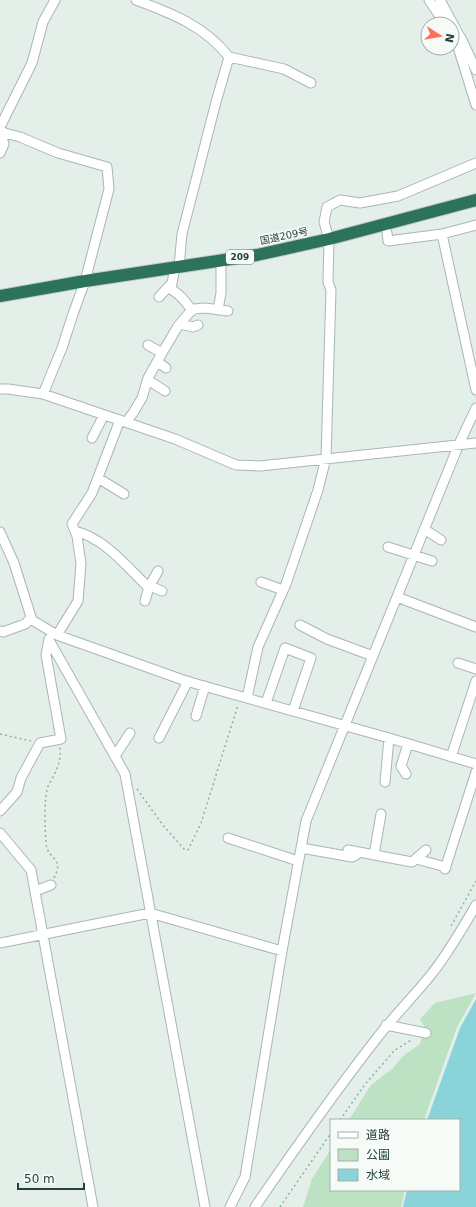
<svg xmlns="http://www.w3.org/2000/svg" width="476" height="1207" font-family="'DejaVu Sans','Noto Sans JP',sans-serif">
<style>
.green{fill:#bde2c3}
.water{fill:#8ad3d8}
.lines{fill:none;stroke-linecap:round;stroke-linejoin:round}
.minor-casing{stroke:#a7b8b1;stroke-width:11}
.highway-casing{stroke:#c1cac7;stroke-width:14}
.path{stroke:#83b5a1;stroke-width:1.5;stroke-dasharray:2 3;stroke-linecap:butt}
.minor{stroke:#fff;stroke-width:9}
.highway{stroke:#2c725d;stroke-width:12}
.labels{text-anchor:middle;dominant-baseline:central;stroke-width:3;stroke-linejoin:round;paint-order:stroke}
.shield{fill:#f7fbf8;stroke:#627a71;stroke-width:1}
.shield-label{font-size:9px;font-weight:bold;fill:#224337}
.street-label{font-size:10px;fill:#224337;stroke:#f7fbf8}
</style>
<rect width="100%" height="100%" fill="#e5efea"/>
<path class="green" d="M 476,993 L 457,1027 L 424,1120 L 349,1120 L 371,1085 L 393,1068 L 403,1056 L 420,1044 L 424,1026 L 420,1019 L 435,1003 Z
M 331,1149 L 331,1190 L 405,1190 L 401,1207 L 303,1207 L 312,1179 Z"/>
<path class="water" d="M 476,999 L 476,1207 L 403,1207 L 407,1190 L 459,1190 L 459,1120 L 427,1120 L 460,1028 Z"/>
<g class="lines">
<g class="minor-casing">
<path id="minor" d="M 136,0 C 171,13 205,26 229,57 L 216,102 L 182,234 L 179,267
M 429,0 L 445,24
M 440,0 L 460,37 L 461,45
M 452,35 L 457,44 L 476,105
M 461,38 L 476,70
M 229,57 L 284,69 L 311,83
M 0,127 L 32,63 L 43,22 L 55,0
M 0,130 L 5,133 L 20,137 L 58,153 L 107,167 L 109,189 L 85,281 L 73,314 L 62,348 L 43,394
M 0,132 L 4,144 L 0,153
M 387,233 L 388,241 L 442,234 L 476,225
M 442,234 L 476,390
M 167,288 C 178,291 186,302 192,311
M 171,289 L 175,267
M 159,297 L 170,285
M 218,310 L 221,293 L 221,268
M 180,324 L 193,327 L 198,325
M 148,345 L 162,353
M 158,362 L 166,368
M 148,380 L 165,391
M 0,389 L 8,389 L 43,394 L 175,439 L 236,465 L 260,466 L 476,443
M 126,422 L 133,413 L 142,398 L 148,378 L 162,353 L 178,326 L 190,312 L 194,309 L 205,308 L 228,311
M 92,438 L 104,415
M 98,478 L 124,494
M 424,529 L 441,540
M 75,531 C 106,539 127,567 149,588
M 0,532 L 14,563 L 32,620 L 57,635 L 186,681 L 389,738 L 476,764
M 388,547 L 432,561
M 261,582 L 283,590
M 150,586 L 162,591
M 397,597 L 476,627
M 145,601 L 149,587 L 158,571
M 300,625 L 327,639 L 373,656
M 0,631 L 3,632 L 25,624 L 31,618
M 57,635 L 78,601 L 81,564 L 77,536 L 72,524 L 92,493 L 120,420
M 49,640 L 125,774 L 205,1207
M 458,663 L 476,669
M 247,698 L 258,647 L 286,584 L 318,490 L 326,458 L 331,290 L 328,282 L 329,239 L 324,222 L 327,207 L 340,200 L 360,203 L 398,196 L 476,163
M 266,703 L 285,648 L 311,658 L 293,711
M 196,716 L 205,686
M 159,738 L 188,681
M 115,756 L 130,733
M 451,757 L 476,681
M 406,774 L 401,766 L 408,744
M 385,782 L 389,738
M 0,811 L 17,792 L 21,778 L 40,743 L 61,739 L 46,655 L 49,639
M 0,833 L 31,870 L 93,1207
M 228,838 L 298,861
M 301,848 L 352,857 L 356,855
M 348,850 L 412,862 L 426,850
M 374,855 L 381,814
M 416,859 L 446,867
M 445,869 L 476,772
M 35,891 L 51,885
M 0,943 L 150,913 L 282,951
M 386,1025 L 426,1033
M 230,1207 L 245,1177 L 282,951 L 306,821 L 459,444 L 476,408
M 255,1207 C 294,1150 334,1093 377,1038 C 394,1016 413,997 430,976 C 448,954 462,929 476,905"/>
</g>
<g class="highway-casing">
<path id="highway" d="M 0,296 L 85,281 L 257,255 L 329,239 L 476,200"/>
</g>
<path class="path" d="M 0,734 L 31,741
M 137,789 L 162,824 L 184,849 L 188,850 L 201,823 L 238,705
M 54,878 C 65,857 47,860 46,843 C 45,830 44,802 47,790 C 47,787 50,783 52,779 C 58,768 61,760 60,747
M 451,926 L 476,881
M 340,1120 L 366,1083 L 395,1050 L 413,1039
M 280,1207 L 331,1133"/>
<use href="#minor" class="minor"/>
<use href="#highway" class="highway"/>
</g>
<g class="labels">
<rect class="shield" x="226" y="250" width="28" height="14" rx="3"/>
<g class="shield-label">
<text x="240" y="257">209</text>
</g>
<g class="street-label">
<text transform="translate(284 236) rotate(-12)">国道209号</text>
</g>
</g>
<rect x="330" y="1119" width="130" height="72" fill="#f7fbf8" stroke="#a2b1ab"/>
<rect x="338" y="1132" width="20" height="6" fill="#ffffff" stroke="#a2b1ab"/>
<text x="366" y="1139" font-size="12" fill="#224337">道路</text>
<rect x="338" y="1149" width="20" height="12" fill="#bde2c3" stroke="#a2b1ab"/>
<text x="366" y="1159" font-size="12" fill="#224337">公園</text>
<rect x="338" y="1169" width="20" height="12" fill="#8ad3d8" stroke="#a2b1ab"/>
<text x="366" y="1179" font-size="12" fill="#224337">水域</text>
<g transform="translate(440 36) rotate(102)"><circle r="19" fill="#f7fbf8" stroke="#a2b1ab"/>
<path d="M0-3L7 15L0 10L-7 15Z" fill="#fc7057"/>
<text y="-6" font-size="11" font-weight="bold" text-anchor="middle" fill="#224337">N</text>
</g>
<path d="M18 1183v6h66v-6" fill="none" stroke="#224337" stroke-width="2"/>
<text x="24" y="1183" font-size="12" fill="#224337" stroke="#f7fbf8" stroke-width="3" paint-order="stroke">50 m</text>
</svg>
